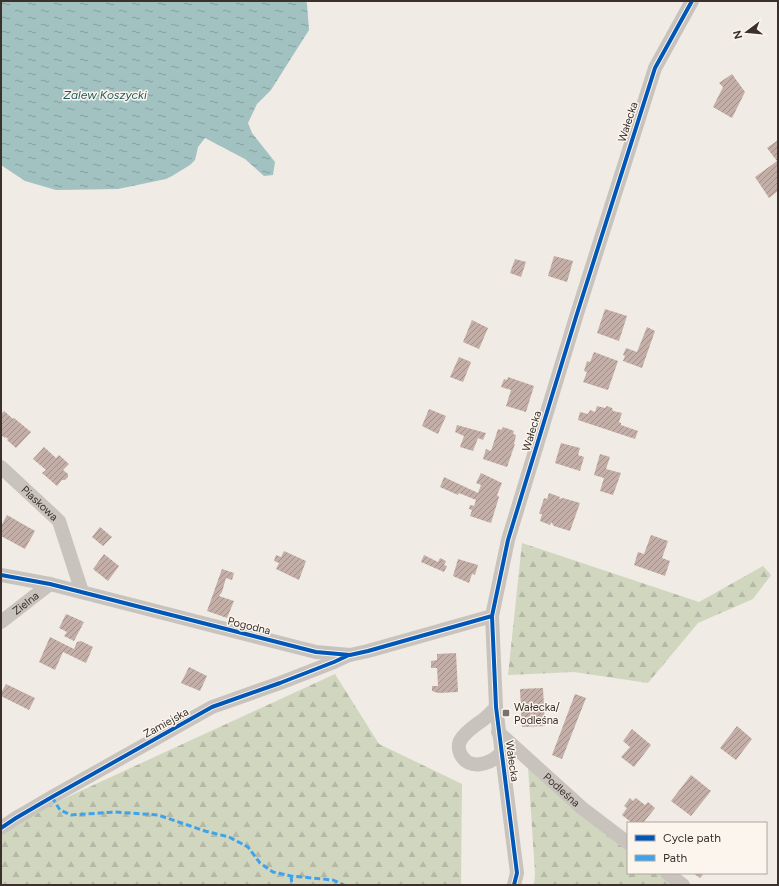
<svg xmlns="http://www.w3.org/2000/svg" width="779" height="886" font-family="Figtree,sans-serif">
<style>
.forest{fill:url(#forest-firs)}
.water{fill:url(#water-ripples)}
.building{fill:url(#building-hatch)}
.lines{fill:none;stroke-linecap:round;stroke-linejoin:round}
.minor{stroke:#c9c3be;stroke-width:14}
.quiet{stroke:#3fa3eb;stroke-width:3;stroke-dasharray:6 3;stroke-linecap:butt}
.cycleway-casing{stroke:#fbf5ee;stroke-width:6}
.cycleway{stroke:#0057b8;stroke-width:4}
.poi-dot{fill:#7a716c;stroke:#fbf5ee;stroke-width:1.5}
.labels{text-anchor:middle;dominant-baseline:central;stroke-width:3;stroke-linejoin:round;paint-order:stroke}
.street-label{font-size:11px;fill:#3b302b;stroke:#fbf5ee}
.poi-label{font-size:11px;fill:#3b302b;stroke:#fbf5ee;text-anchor:start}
.water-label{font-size:12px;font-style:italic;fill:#1f5a5e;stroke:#fbf5ee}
</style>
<defs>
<pattern id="forest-firs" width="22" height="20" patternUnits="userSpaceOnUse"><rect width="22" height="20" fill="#d1d6bf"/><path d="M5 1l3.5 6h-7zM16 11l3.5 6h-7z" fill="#b4b8a4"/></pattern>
<pattern id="water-ripples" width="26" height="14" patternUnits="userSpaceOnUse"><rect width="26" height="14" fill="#a1c2c1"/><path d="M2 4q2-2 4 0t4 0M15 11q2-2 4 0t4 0" fill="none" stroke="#849e9d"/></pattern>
<pattern id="building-hatch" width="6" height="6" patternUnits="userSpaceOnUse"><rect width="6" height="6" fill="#c3afa7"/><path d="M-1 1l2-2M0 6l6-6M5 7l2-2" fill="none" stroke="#a08f88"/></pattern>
</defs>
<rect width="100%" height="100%" fill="#f0ebe5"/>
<path class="forest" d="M 522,543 L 699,602 L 763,566 L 771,575 L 753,599 L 698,623 L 648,683 L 574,672 L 508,675 Z
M 335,674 L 379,744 L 462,784 L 461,885 L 1,885 L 1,836 L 37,811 Z
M 528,767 L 628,848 L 628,873 L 658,873 L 673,885 L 534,885 L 535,873 Z"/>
<path class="water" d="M 1,1 L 306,1 L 307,4 L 309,30 L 271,90 L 257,104 L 248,123 L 252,133 L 275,162 L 273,175 L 264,176 L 245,159 L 205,138 L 198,147 L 195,160 L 190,165 L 172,176 L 166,179 L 118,189 L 56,190 L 25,181 L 1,165 Z"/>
<path class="building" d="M 732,74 L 745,92 L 732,118 L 713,107 L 723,87 L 719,83 Z
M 778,140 L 778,191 L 769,198 L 755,177 L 777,161 L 767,148 Z
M 554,256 L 573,261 L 567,282 L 548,276 Z
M 515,259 L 526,262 L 521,277 L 510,273 Z
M 605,309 L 627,316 L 619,341 L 597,333 Z
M 472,320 L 488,328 L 479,349 L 463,342 Z
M 647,327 L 655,331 L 642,368 L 623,361 L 625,356 L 623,355 L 626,348 L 637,352 Z
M 594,352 L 618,361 L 608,390 L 583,382 L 587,372 L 584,371 L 587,361 L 590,362 Z
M 459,357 L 471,362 L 463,382 L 450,377 Z
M 508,377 L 534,386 L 526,412 L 506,406 L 511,390 L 501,387 L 504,379 L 507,380 Z
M 597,406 L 605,408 L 607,406 L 612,408 L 613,411 L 622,413 L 619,422 L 621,423 L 621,425 L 638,431 L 635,439 L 578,420 L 580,412 L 588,414 L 590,410 L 595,412 Z
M 429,409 L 446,416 L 438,434 L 422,426 Z
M 4,411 L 13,419 L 14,418 L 31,432 L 16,448 L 7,440 L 8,439 L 6,437 L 5,438 L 1,435 L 1,414 Z
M 457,425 L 486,433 L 483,440 L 478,438 L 473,451 L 460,447 L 464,436 L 455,432 Z
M 503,427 L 514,431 L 513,434 L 516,435 L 514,444 L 515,444 L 507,467 L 483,459 L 486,449 L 491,451 L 498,429 L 501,430 Z
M 561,443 L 580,448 L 578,455 L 584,457 L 580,471 L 555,463 Z
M 44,447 L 56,458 L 59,455 L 69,464 L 63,470 L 68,474 L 68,477 L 65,480 L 62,480 L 57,486 L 42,473 L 46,470 L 33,459 Z
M 600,454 L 610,457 L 606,469 L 621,473 L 613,495 L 600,491 L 604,478 L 594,475 Z
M 481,473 L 502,483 L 497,495 L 499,497 L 491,523 L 470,516 L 472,510 L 469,509 L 470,505 L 474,506 L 476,500 L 459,493 L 458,495 L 440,487 L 444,477 L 478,493 L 481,485 L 476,483 Z
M 549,493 L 560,497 L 559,499 L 563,498 L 580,503 L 570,531 L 554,526 L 551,522 L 550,525 L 540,521 L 542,514 L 539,514 L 544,498 L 547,499 Z
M 7,515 L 35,531 L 25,549 L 1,536 L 1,526 Z
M 100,527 L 112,537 L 103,546 L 92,537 Z
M 651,535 L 668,541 L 662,558 L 670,561 L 665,576 L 634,565 L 638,552 L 644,554 Z
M 284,551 L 306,561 L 299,580 L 276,569 L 279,563 L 274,561 L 276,555 L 281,557 Z
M 104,554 L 119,566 L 108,581 L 93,569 Z
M 424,555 L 438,562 L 440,558 L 446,561 L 444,565 L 447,566 L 444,572 L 421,562 Z
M 458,559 L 478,565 L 475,575 L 472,574 L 469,583 L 453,576 Z
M 222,569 L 234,573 L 232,580 L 226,578 L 222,592 L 219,596 L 234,601 L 227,618 L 207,611 Z
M 66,614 L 84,622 L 74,641 L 64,636 L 67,632 L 59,628 Z
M 50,637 L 74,649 L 77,642 L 81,641 L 93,647 L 86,663 L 63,652 L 55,670 L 39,662 Z
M 456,653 L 458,692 L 438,693 L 432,691 L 432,686 L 438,686 L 437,668 L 431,668 L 431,661 L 437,660 L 437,654 Z
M 189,667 L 207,676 L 200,691 L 181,683 Z
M 6,684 L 35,698 L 29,710 L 1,696 L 1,693 Z
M 543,688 L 545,726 L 522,727 L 520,689 Z
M 575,694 L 586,698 L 562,759 L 552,755 Z
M 737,726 L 752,739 L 736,760 L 720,748 Z
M 632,729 L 651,745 L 634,767 L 621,757 L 630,747 L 623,741 Z
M 691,775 L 711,791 L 691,816 L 671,801 Z
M 630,798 L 633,801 L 636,798 L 645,805 L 648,802 L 655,808 L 643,823 L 632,823 L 622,815 L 627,808 L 624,806 Z
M 693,873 L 704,873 L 700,878 Z"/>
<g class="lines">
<g class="minor">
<path id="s1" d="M 1,467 L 59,521 L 82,592"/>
<path d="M 1,575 L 50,584 L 316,652 L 350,655 L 368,651 L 492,616"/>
<path id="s2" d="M 1,622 L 50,584"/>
<path d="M 496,707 C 491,713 486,718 480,722 C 473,727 464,733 460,741 C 458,745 459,750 460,753 C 468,772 491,764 501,753"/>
<path id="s3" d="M 498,732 L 582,808 L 628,843"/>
<path d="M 1,828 L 16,818 L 52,797 L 212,707 L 280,683 L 334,662 L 349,655"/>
<path d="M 667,873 L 683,885"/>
<path d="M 514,885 L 517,873 L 496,707 L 492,616 L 508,540 L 576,317 L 655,68 L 692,1"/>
</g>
<path class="quiet" d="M 52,797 L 60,810 L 71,815 L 115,812 L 158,815 L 205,831 L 229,837 L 248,847 L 260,863 L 273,872 L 291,876 L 333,880 L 344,885
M 291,876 L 292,885"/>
<g class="cycleway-casing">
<path id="cycleway" d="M 1,575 L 50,584 L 316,652 L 350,655 L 368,651 L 492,616
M 1,828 L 16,818 L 52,797 L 212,707 L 280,683 L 334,662 L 349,655
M 514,885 L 517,873 L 496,707 L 492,616 L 508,540 L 576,317 L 655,68 L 692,1"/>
</g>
<use href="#cycleway" class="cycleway"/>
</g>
<rect class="poi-dot" x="502" y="709" width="8" height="8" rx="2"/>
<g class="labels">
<g class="street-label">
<text transform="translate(628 122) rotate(-72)">Wałecka</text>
<text transform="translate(532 431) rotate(-73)">Wałecka</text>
<text stroke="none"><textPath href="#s1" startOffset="53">Piaskowa</textPath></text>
<text stroke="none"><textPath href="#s2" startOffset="31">Zielna</textPath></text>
<text transform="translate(249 626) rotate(14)">Pogodna</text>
<text transform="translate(166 723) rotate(-29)">Zamiejska</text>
<text transform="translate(512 761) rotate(82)">Wałecka</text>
<text stroke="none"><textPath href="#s3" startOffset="86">Podleśna</textPath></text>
</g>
<g class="poi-label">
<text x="514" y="707">Wałecka/<tspan x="514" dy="13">Podleśna</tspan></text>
</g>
<g class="water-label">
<text x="105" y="95">Zalew Koszycki</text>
</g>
</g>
<rect width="779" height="886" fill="none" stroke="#3b302b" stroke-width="4"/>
<rect x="627" y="822" width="140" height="52" fill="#fbf5ee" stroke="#aea6a0"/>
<rect x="635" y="835" width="20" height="6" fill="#0057b8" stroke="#aea6a0"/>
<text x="663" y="842" font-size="12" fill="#3b302b">Cycle path</text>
<rect x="635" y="855" width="20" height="6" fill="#3fa3eb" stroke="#aea6a0"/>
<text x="663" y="862" font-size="12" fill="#3b302b">Path</text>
<g transform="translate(747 32) rotate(254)" stroke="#fbf5ee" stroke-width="3" paint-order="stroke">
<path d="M0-3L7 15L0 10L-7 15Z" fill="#3b302b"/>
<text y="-6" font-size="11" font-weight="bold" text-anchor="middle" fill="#3b302b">N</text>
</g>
</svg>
